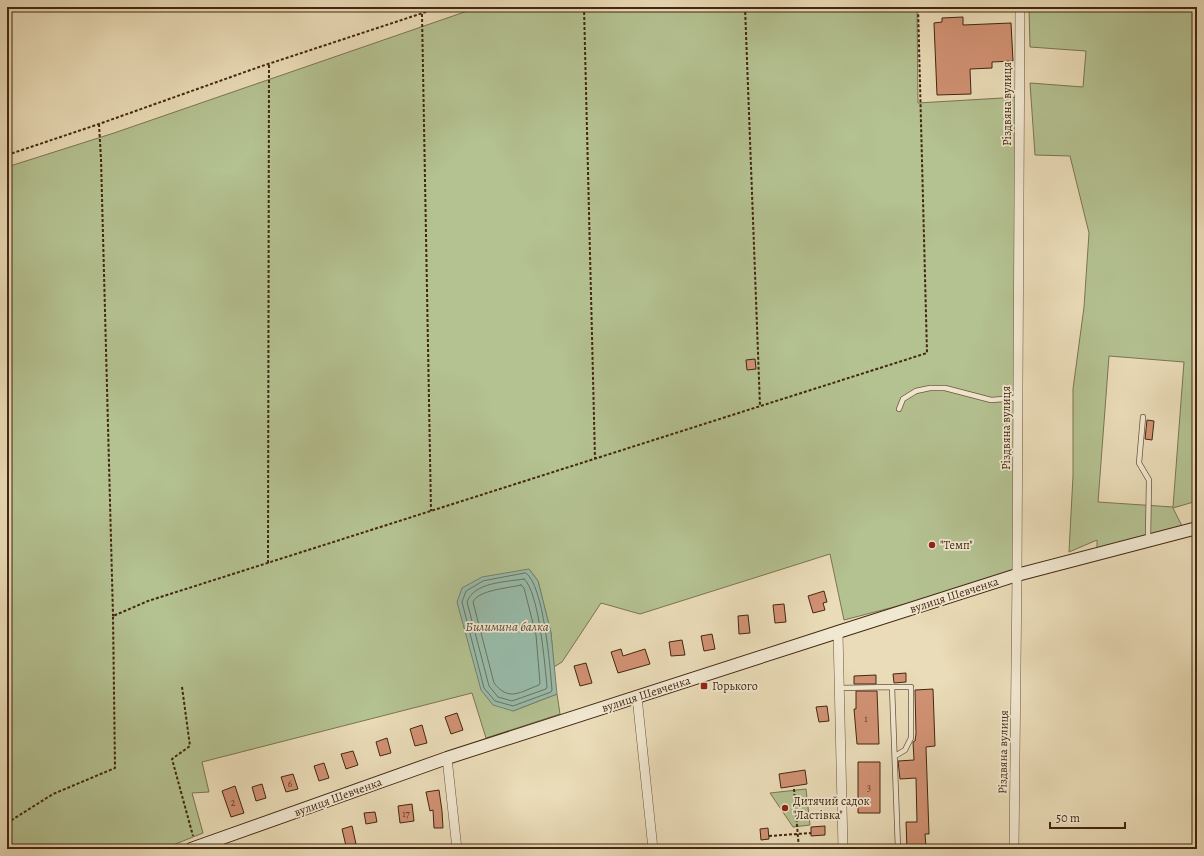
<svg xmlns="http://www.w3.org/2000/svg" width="1204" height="856" font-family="Alegreya,serif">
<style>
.green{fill:#b4c191;stroke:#7c7451;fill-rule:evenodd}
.water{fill:#98bcab;stroke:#76806d}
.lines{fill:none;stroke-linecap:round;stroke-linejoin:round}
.shore{stroke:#6e725e;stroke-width:1}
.building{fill:#d19274;stroke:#442711}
.lane-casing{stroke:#6e543b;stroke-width:6}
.street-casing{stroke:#6e543b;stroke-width:10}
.secondary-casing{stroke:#442711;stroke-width:14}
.path{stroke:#442711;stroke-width:2;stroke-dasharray:3 2;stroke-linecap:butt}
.lane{stroke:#f1e8d1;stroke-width:4.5}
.street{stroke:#f1e8d1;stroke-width:9}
.secondary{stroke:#f1e8d1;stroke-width:12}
.poi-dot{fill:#8f2418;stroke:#f1e8d1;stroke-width:1.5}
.labels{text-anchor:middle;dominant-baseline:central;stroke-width:3.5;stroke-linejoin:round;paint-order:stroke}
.number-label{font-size:10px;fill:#67422a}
.street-label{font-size:12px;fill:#442711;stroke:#f1e8d1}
.poi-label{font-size:12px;fill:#442711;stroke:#f1e8d1;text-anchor:start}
.water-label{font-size:13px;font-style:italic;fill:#594c38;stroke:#f1e8d1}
</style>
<rect width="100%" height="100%" fill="#eadcb8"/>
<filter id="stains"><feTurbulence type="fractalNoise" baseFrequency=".005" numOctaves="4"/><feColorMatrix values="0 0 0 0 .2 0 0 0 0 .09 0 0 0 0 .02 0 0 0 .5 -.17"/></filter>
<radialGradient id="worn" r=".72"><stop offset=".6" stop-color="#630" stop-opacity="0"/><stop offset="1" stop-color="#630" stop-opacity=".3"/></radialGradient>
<path class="green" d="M 479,7 L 947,7 L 917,9 L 918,103 L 1019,97 L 1017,575 L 844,620 L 830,554 L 640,614 L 601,603 L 562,662 L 554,667 L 551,633 L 538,581 L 529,569 L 513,711 L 557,694 L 560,714 L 486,738 L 472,693 L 202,762 L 209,792 L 192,793 L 203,833 L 163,849 L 7,849 L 7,167 L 114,133 Z
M 1029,7 L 1197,7 L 1197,501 L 1173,508 L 1184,530 L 1097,554 L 1097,540 L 1069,552 L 1073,476 L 1073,389 L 1084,307 L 1089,233 L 1070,156 L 1035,155 L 1030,83 L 1083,87 L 1086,51 L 1030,47 ZM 1109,356 L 1184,362 L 1173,507 L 1098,502 Z
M 806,789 L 810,825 L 793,827 L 770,793 Z"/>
<path class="water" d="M 529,569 L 538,581 L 551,633 L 557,694 L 513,711 L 493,705 L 481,690 L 457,602 L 462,588 L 482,577 Z"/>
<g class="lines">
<path class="shore" d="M 526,573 C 544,586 550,667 552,690 L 551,692 L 513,706 L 495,701 L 484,688 L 462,602 L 466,591 L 483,581 Z
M 524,579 C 539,591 545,666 547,687 L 546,689 L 512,701 L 498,697 L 489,686 L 467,602 C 474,582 506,582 524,579 Z
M 521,585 L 524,588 L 536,635 L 540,683 L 539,685 C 520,692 509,702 494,683 L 473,602 C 478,590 509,588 521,585 Z"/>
</g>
<path class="building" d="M 963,17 L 963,25 L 1011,23 L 1013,61 L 992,62 L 992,68 L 970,69 L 971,94 L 937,95 L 934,23 L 942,22 L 942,18 Z
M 755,359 L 756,369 L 747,370 L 746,360 Z
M 1147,420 L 1154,421 L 1152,440 L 1145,439 Z
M 824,591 L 827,602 L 823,603 L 825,610 L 813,613 L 808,596 Z
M 784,604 L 786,622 L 775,623 L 773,605 Z
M 748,615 L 750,633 L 739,634 L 738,616 Z
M 712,634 L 715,649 L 704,651 L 701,636 Z
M 682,640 L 685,655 L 671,656 L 669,642 Z
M 621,649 L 623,656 L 645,649 L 650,664 L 618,673 L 611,652 Z
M 586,663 L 592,683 L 580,686 L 574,666 Z
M 906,673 L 906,682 L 894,683 L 893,674 Z
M 876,675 L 876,684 L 854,684 L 854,676 Z
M 933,689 L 935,746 L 926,747 L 929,834 L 925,834 L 926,847 L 919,847 L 919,849 L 907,849 L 906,822 L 917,822 L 916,778 L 900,779 L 898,761 L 914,760 L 913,742 L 915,741 L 916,734 L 915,690 Z
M 856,691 L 877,691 L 879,744 L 857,744 L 854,709 L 856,709 Z
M 827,706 L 829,721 L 819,722 L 816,707 Z
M 457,713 L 463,730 L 451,734 L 445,717 Z
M 422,725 L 427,743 L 415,746 L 410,729 Z
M 387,738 L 391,753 L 380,756 L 376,742 Z
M 353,751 L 358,765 L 346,769 L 341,754 Z
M 858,762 L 880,762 L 880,813 L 858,813 Z
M 324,763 L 329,778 L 319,781 L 314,766 Z
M 805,770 L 807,784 L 781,788 L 779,774 Z
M 293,774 L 298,789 L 286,792 L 281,777 Z
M 262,784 L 266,798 L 256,801 L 252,787 Z
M 235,786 L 244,813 L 231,817 L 222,791 Z
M 439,790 L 442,811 L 443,828 L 434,828 L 433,810 L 430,811 L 426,792 Z
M 412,804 L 414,821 L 400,823 L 398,806 Z
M 375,812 L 377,822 L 366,824 L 364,813 Z
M 352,826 L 356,844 L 346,846 L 342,829 Z
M 825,826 L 825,835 L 811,836 L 811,827 Z
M 768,828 L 769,839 L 761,840 L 760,829 Z"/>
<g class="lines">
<g class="lane-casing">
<path id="lane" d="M 899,409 L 903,399 L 916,391 L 930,388 L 945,388 L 991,400 L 1018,398
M 1143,417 L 1139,463 L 1149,480 L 1148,539
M 892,687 L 911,687 L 911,738 L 905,750 L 895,756
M 839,688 L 892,687 L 898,849"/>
</g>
<g class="street-casing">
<path id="street" d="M 838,632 L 843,849
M 637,697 L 653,849
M 447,758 L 457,849
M 1014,849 L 1017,575 L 1020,7"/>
</g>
<g class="secondary-casing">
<path id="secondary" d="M 191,849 L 447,758 L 838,632 L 1017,575 L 1197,528"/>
</g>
<path class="path" d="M 584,7 L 595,459
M 745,7 L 760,406
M 422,14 L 431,511
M 99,124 L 101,159 L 113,616
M 7,155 L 99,124 L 259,67 L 441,7
M 268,563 L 269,64
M 182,687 L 190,746 L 172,759 L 193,836
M 794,789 L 799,849
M 7,823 L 53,794 L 115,768 L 113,616 L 148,601 L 927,353 L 918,7
M 769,836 L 811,833"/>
<use href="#lane" class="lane"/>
<use href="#street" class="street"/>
<use href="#secondary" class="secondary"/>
</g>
<g class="poi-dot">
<circle cx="932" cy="545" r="4"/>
<rect x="700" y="682" width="8" height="8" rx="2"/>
<circle cx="785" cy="808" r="4"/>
</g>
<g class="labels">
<g class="number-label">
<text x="866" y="718">1</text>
<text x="290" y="783">6</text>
<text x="869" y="787">3</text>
<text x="233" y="802">2</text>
<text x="406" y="813">17</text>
</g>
<g class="street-label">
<text transform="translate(1007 104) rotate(-90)">Різдвяна вулиця</text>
<text transform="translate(1006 428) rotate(-90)">Різдвяна вулиця</text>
<text transform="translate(954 595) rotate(-18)">вулиця Шевченка</text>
<text transform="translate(646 694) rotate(-18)">вулиця Шевченка</text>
<text transform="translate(1003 752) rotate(-89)">Різдвяна вулиця</text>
<text transform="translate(338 797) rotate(-20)">вулиця Шевченка</text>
</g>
<g class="poi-label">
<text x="940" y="545">"Темп"</text>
<text x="712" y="686">Горького</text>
<text x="793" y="801">Дитячий садок<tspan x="793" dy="14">"Ластівка"</tspan></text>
</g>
<g class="water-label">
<text x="507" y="626">Билимина балка</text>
</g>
</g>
<rect width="1204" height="856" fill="none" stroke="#eadcb8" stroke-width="24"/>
<rect x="8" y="8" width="1188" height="840" fill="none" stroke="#442711" stroke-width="2"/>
<rect x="12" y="12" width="1180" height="832" fill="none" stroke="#442711"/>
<path d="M1050 822v6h75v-6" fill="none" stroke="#442711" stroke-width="2"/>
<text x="1056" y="822" font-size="12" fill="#442711" stroke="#f1e8d1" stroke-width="3" paint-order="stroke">50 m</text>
<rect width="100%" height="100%" filter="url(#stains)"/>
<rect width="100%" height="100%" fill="url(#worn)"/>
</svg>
